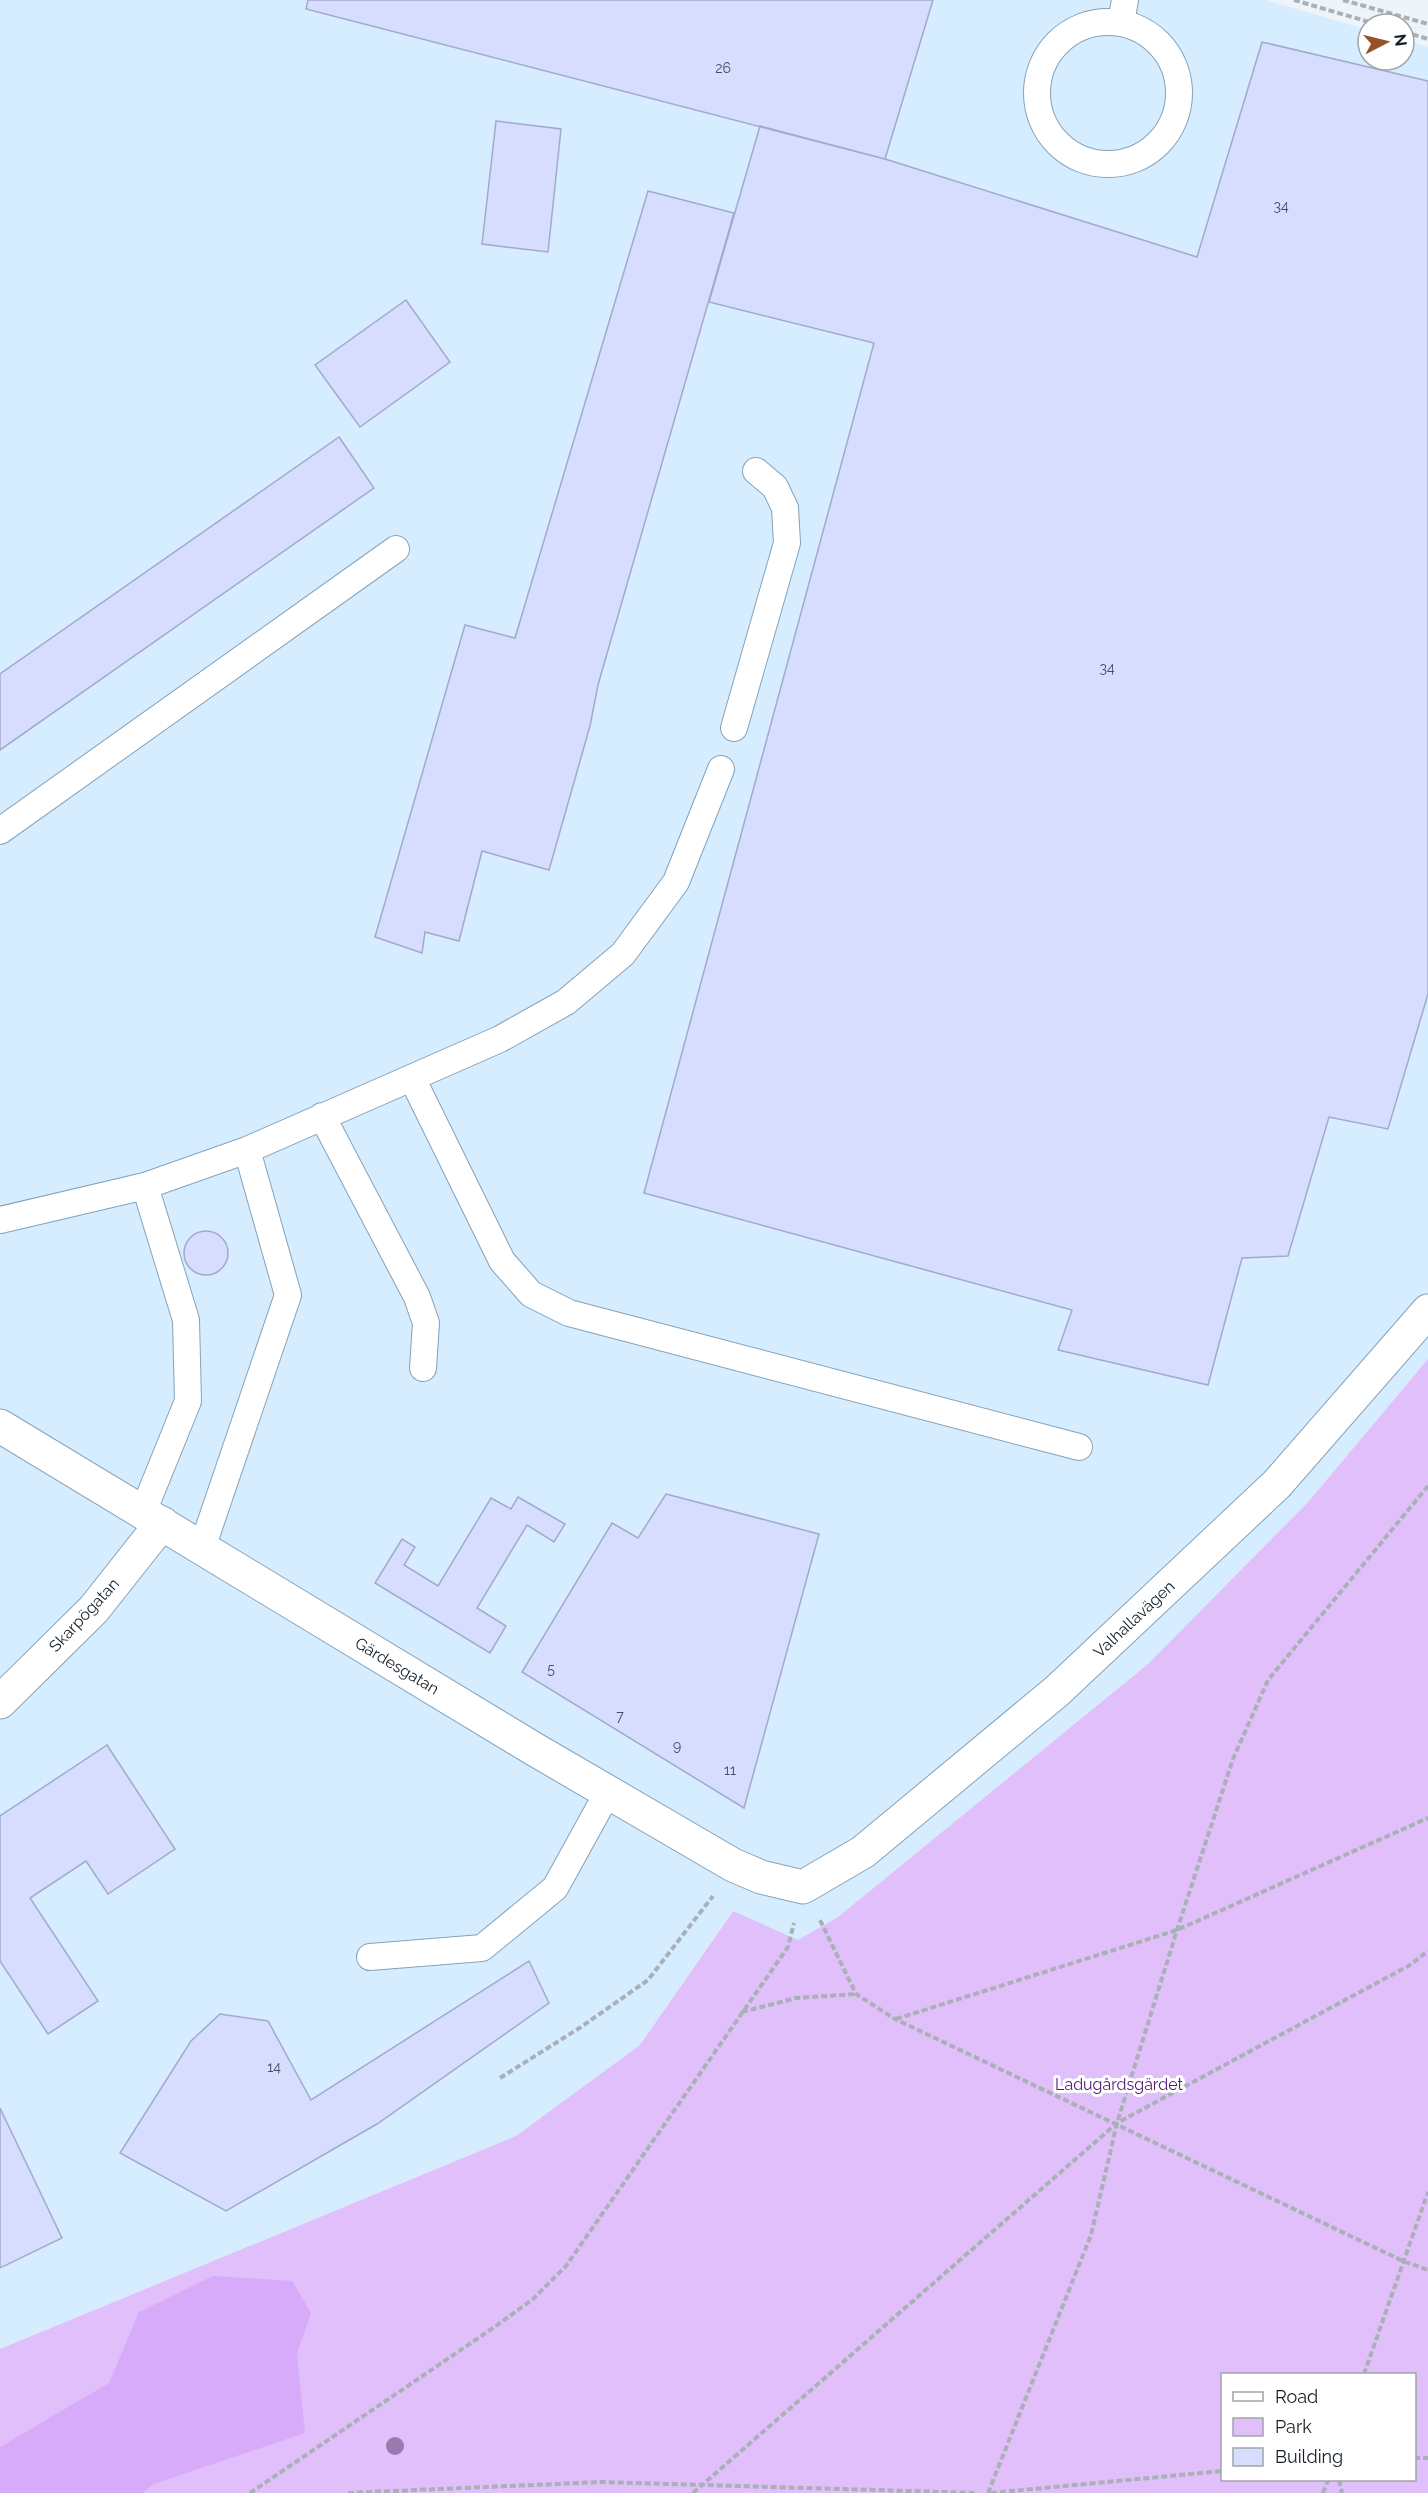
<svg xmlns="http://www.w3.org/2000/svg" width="1428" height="2493" font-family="Raleway,sans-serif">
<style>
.built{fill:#d6ecff}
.green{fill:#e0bffa;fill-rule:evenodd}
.forest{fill:#d8abfa}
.building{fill:#d6ddff;stroke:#a3a9ca;stroke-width:1.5}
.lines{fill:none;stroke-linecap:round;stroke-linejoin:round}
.service-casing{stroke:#85a2b9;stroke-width:28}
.minor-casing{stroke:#85a2b9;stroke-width:35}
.path{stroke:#a9b0b7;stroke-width:4;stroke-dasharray:6 3;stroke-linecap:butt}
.service{stroke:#fff;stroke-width:26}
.minor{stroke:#fff;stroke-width:33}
.tree{fill:#987baf}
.labels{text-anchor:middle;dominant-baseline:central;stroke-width:6;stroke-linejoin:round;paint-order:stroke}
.number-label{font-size:14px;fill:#444e5d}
.street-label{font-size:16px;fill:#131e27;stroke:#fff}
.park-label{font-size:16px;fill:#521873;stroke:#fff}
</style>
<rect width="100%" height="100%" fill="#eef4f9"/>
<path class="built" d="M 0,0 L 1266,0 L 1368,30 L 1368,60 L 1404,60 L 1404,40 L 1428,47 L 1428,1359 L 1309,1501 L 1148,1664 L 838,1917 L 798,1940 L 732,1911 L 640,2045 L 516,2136 L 0,2349 Z"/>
<path class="green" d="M 1428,1359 L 1428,2493 L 0,2493 L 0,2349 L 516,2136 L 640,2045 L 733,1911 L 798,1940 L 838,1917 L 1148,1664 L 1309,1501 ZM 1222,2374 L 1414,2374 L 1414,2480 L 1222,2480 Z"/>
<path class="forest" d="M 213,2276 L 292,2281 L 311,2313 L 297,2354 L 305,2433 L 154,2484 L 143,2493 L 0,2493 L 0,2447 L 109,2383 L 139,2312 Z"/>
<path class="building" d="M 308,0 L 933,0 L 885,159 L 306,9 Z
M 1262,42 L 1428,81 L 1428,994 L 1388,1129 L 1329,1117 L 1288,1256 L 1242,1258 L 1208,1385 L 1058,1350 L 1072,1310 L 644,1193 L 874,343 L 709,302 L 760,126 L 885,159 L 1197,257 Z
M 496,121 L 561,129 L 548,252 L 482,244 Z
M 648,191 L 734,213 L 598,685 L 590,726 L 549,870 L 482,851 L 459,941 L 425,932 L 422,953 L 375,937 L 465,625 L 515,638 Z
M 406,300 L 450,362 L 360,427 L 315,365 Z
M 339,437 L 374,488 L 0,750 L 0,674 Z
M184 1253a22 22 0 1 1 44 0a22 22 0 1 1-44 0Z
M 666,1494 L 819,1534 L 744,1808 L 522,1672 L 612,1523 L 638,1538 Z
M 518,1497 L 565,1524 L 554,1542 L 527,1525 L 477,1608 L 506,1626 L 490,1653 L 375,1583 L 402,1539 L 415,1547 L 404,1565 L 438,1586 L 491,1498 L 511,1509 Z
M 107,1745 L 175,1849 L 108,1894 L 86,1861 L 30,1898 L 98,2001 L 48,2034 L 0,1961 L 0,1816 Z
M 529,1961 L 549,2003 L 377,2124 L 226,2211 L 120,2153 L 191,2041 L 220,2014 L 268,2021 L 311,2100 Z
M 0,2108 L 62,2238 L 0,2268 Z"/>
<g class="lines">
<g class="service-casing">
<path id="service" d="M1037 93a71 71 0 1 1 142 0a71 71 0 1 1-142 0Z
M 1121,23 L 1125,0
M 734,728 L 787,543 L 785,508 L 775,487 L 756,471
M 0,831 L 396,549
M 412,1078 L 502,1261 L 531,1294 L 569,1313 L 1079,1447
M 322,1116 L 417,1297 L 426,1323 L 423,1368
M 0,1220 L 145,1186 L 247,1150 L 500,1039 L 566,1002 L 623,954 L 676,882 L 721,769
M 143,1512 L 188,1401 L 186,1320 L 145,1186
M 202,1548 L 288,1295 L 247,1150
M 370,1957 L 482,1948 L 555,1888 L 608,1792"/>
</g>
<g class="minor-casing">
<path id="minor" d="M 0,1426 L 534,1749 L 733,1865 L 761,1877 L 803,1887 L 863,1852 L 1057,1691 L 1277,1484 L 1428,1311
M 0,1702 L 94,1609 L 162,1523"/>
</g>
<path class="path" d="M 1294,0 L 1376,24
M 1343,0 L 1428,24
M 1404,32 L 1428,39
M 820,1920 L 856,1994 L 895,2019 L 1403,2261 L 1428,2270
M 742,2012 L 796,1998 L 856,1994
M 896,2019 L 1177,1930 L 1428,1818
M 500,2078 L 581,2027 L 648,1980 L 713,1896
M 1364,2374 L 1428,2192
M 1414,2458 L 1428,2458
M 1339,2480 L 1342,2493
M 250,2493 L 496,2326 L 533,2299 L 566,2266 L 788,1947 L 794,1923
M 348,2493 L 601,2482 L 977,2493
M 693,2493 L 1117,2123 L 1410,1965 L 1428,1951
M 988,2493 L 1091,2235 L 1117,2123 L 1177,1930 L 1233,1759 L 1268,1680 L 1428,1486
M 991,2493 L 1222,2471
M 1323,2493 L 1328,2480"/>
<use href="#service" class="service"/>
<use href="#minor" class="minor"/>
</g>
<circle class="tree" cx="395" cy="2446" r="9"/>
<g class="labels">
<g class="number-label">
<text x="723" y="68">26</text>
<text x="1281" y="206">34</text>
<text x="1107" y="668">34</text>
<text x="551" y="1669">5</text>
<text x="620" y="1716">7</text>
<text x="677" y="1746">9</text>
<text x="730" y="1770">11</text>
<text x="274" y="2067">14</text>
</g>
<g class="street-label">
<text transform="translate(84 1615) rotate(-47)">Skarpögatan</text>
<text transform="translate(1134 1619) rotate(-43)">Valhallavägen</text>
<text transform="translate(397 1666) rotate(31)">Gärdesgatan</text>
</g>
<g class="park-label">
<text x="1119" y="2084">Ladugårdsgärdet</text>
</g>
</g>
<rect x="1221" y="2373" width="195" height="108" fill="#ffffff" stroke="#a1a5a9" stroke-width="1.5"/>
<rect x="1233" y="2392" width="30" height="9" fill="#ffffff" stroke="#a1a5a9" stroke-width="1.5"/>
<text x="1275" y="2403" font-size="18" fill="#131e27">Road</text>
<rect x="1233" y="2418" width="30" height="18" fill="#e0bffa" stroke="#a1a5a9" stroke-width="1.5"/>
<text x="1275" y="2433" font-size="18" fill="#131e27">Park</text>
<rect x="1233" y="2448" width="30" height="18" fill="#d6ddff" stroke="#a1a5a9" stroke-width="1.5"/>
<text x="1275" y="2463" font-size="18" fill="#131e27">Building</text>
<g transform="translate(1386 42) rotate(83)"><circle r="28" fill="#ffffff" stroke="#a1a5a9" stroke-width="1.5"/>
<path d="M0-4.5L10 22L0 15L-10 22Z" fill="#965127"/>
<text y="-9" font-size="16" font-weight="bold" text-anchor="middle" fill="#131e27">N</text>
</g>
</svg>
